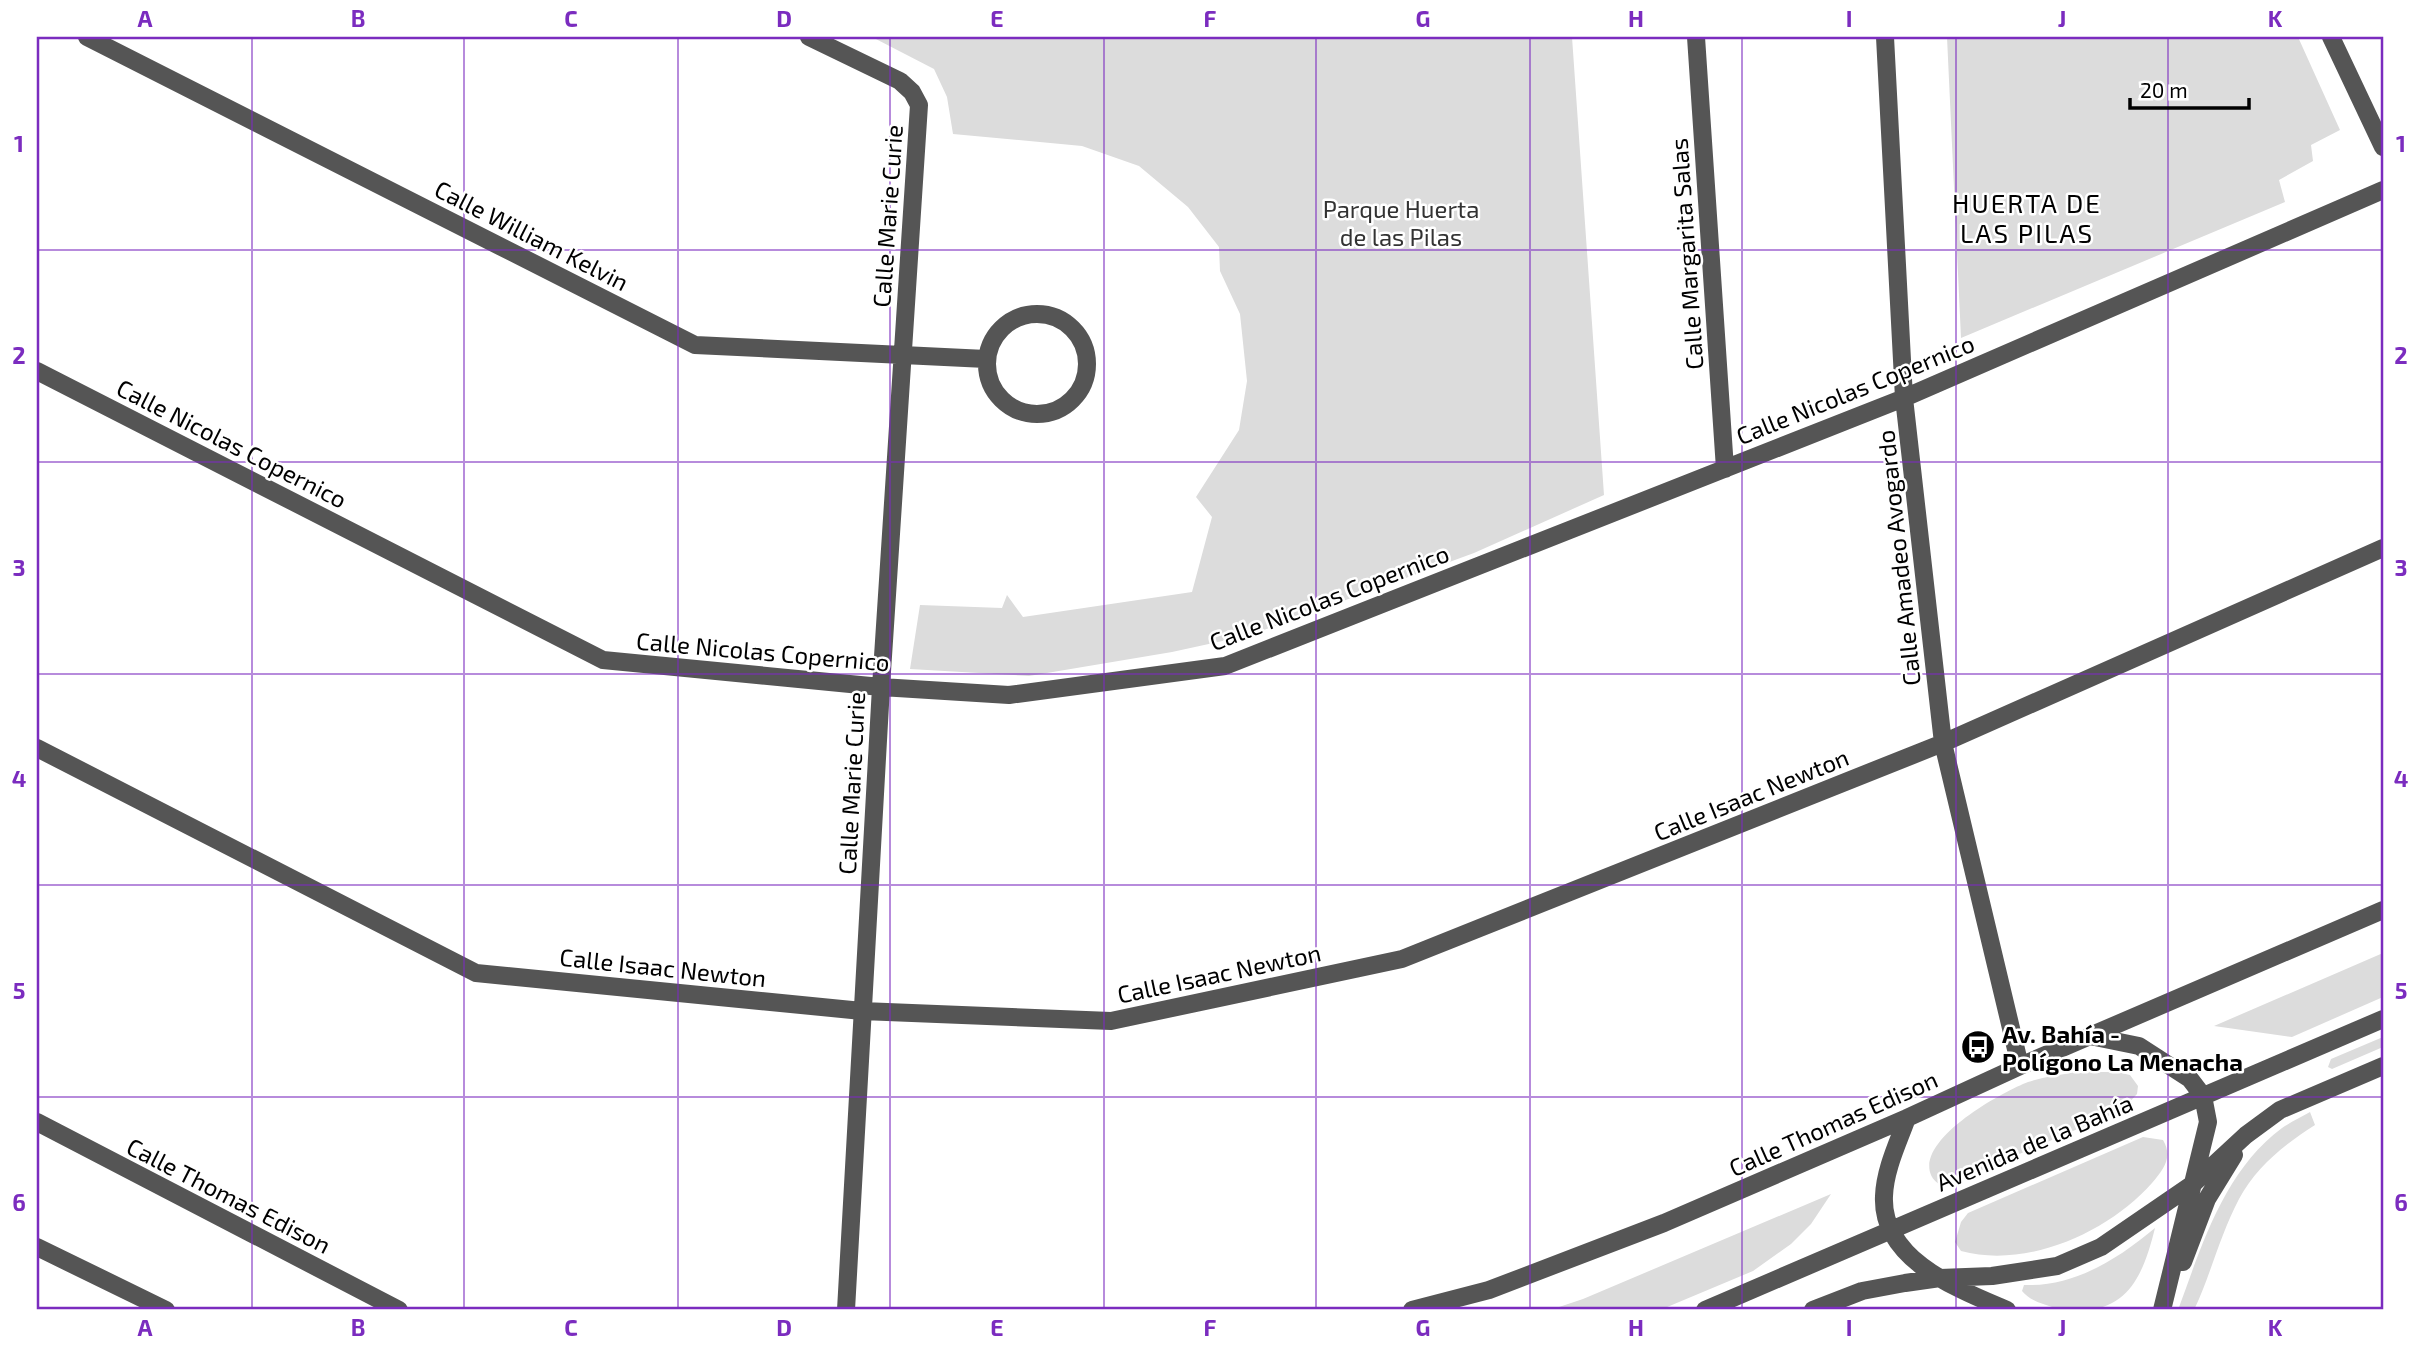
<svg xmlns="http://www.w3.org/2000/svg" width="2420" height="1347" font-family="'Exo 2',sans-serif">
<style>
.green{fill:#dcdcdc}
.lines{fill:none;stroke-linecap:round;stroke-linejoin:round}
.minor{stroke:#555;stroke-width:18}
.grid{fill:none;stroke:#7b2cbf;stroke-width:2;stroke-opacity:0.55}
.labels{text-anchor:middle;dominant-baseline:central;stroke-width:5;stroke-linejoin:round;paint-order:stroke}
.park-label{font-size:24px;fill:#333;stroke:#fff}
.street-label{font-size:24px;fill:#000;stroke:#fff}
.poi-label{font-size:24px;font-weight:bold;fill:#000;stroke:#fff;text-anchor:start}
.neighbourhood-label{font-size:26px;letter-spacing:2px;fill:#000;stroke:#fff}
.neatline{fill:none;stroke:#7b2cbf;stroke-width:2.5}
.grid-label{font-size:23px;text-anchor:middle;font-weight:bold;fill:#7b2cbf}
</style>
<rect width="100%" height="100%" fill="#fff"/>
<path class="green" d="M 872,37 L 1572,37 L 1604,495 L 1474,553 L 1250,635 L 1172,652 L 1029,676 L 910,669 L 920,605 L 1002,608 L 1007,595 L 1023,617 L 1192,592 L 1212,517 L 1196,497 L 1239,430 L 1247,381 L 1240,314 L 1220,271 L 1219,247 L 1188,207 L 1139,166 L 1082,146 L 953,134 L 947,97 L 934,69 Z
M 1947,37 L 2298,37 L 2340,130 L 2311,145 L 2313,161 L 2279,180 L 2285,202 L 1961,338 Z
M 2383,953 L 2383,997 L 2292,1037 L 2214,1026 Z
M 2383,1037 L 2383,1047 L 2332,1069 L 2328,1067 L 2331,1059 Z
M 2076,1072 L 2117,1072 L 2130,1075 L 2138,1086 L 2137,1094 L 2122,1110 L 1942,1187 C 1938,1183 1933,1180 1931,1175 C 1916,1139 2002,1092 2028,1082 C 2043,1077 2060,1075 2076,1072 Z
M 2310,1112 L 2315,1125 C 2285,1144 2256,1167 2239,1199 C 2220,1235 2211,1274 2194,1310 L 2178,1310 C 2202,1245 2224,1171 2282,1128 C 2291,1122 2301,1117 2310,1112 Z
M 2143,1137 L 2163,1140 C 2173,1157 2164,1169 2152,1183 C 2109,1232 2027,1269 1961,1251 L 1955,1242 L 1961,1222 L 1968,1213 Z
M 1831,1194 L 1811,1224 L 1791,1244 L 1753,1271 L 1660,1310 L 1550,1310 L 1583,1299 Z
M 2155,1228 C 2145,1268 2131,1310 2082,1310 C 2073,1310 2064,1311 2055,1308 C 2043,1304 2030,1301 2022,1291 L 2024,1285 C 2074,1287 2118,1259 2155,1228 Z"/>
<g class="lines">
<path class="minor" d="M 87,37 L 695,345 L 986,359
M 809,37 L 900,81 L 912,92 L 919,105 L 881,687 L 846,1310
M 1696,37 L 1725,469
M 1885,37 L 1904,398 L 1943,743 L 2020,1066
M 2331,37 L 2383,147
M987 364a50 50 0 1 1 100 0a50 50 0 1 1-100 0Z
M 37,371 L 603,660 L 881,687 L 1009,695 L 1225,666 L 1904,398 L 2383,190
M 37,748 L 476,973 L 862,1011 L 1111,1021 L 1402,959 L 1943,743 L 2383,548
M 2090,1036 L 2139,1046 L 2190,1079 L 2203,1096 L 2208,1122 L 2162,1310
M 1907,1118 C 1898,1143 1885,1169 1884,1196 C 1881,1260 1958,1289 2007,1310
M 37,1122 L 399,1310
M 37,1247 L 166,1310
M 2183,1262 L 2207,1199 L 2234,1155
M 1412,1310 L 1489,1290 L 1664,1223 L 1907,1118 L 2020,1066 L 2383,910
M 1705,1310 L 2383,1019
M 1813,1310 L 1862,1291 L 1905,1283 L 1940,1278 L 1992,1276 L 2057,1266 L 2101,1247 L 2193,1184 L 2246,1135 L 2280,1110 L 2383,1066"/>
</g>
<path class="grid" d="M 252,37 L 252,1310M 464,37 L 464,1310M 678,37 L 678,1310M 890,37 L 890,1310M 1104,37 L 1104,1310M 1316,37 L 1316,1310M 1530,37 L 1530,1310M 1742,37 L 1742,1310M 1956,37 L 1956,1310M 2168,37 L 2168,1310M 37,250 L 2383,250M 37,462 L 2383,462M 37,674 L 2383,674M 37,885 L 2383,885M 37,1097 L 2383,1097"/>
<defs>
<g id="bus-disc" transform="scale(1.75)"><circle r="9.5" fill="#000" stroke="#fff"/><path d="M-5-6H5V4H4V6H2V4H-2V6H-4V4H-5ZM-3.5-4V0h7V-4ZM-3.5 1.2v1.5H-2V1.2ZM2 1.2v1.5H3.5V1.2Z" fill="#fff"/></g>
</defs>
<g fill-rule="evenodd">
<use href="#bus-disc" x="1978" y="1047"/>
</g>
<g class="labels">
<g class="park-label">
<text x="1401" y="208">Parque Huerta<tspan x="1401" dy="28">de las Pilas</tspan></text>
</g>
<g class="street-label">
<text transform="translate(887 216) rotate(-86)">Calle Marie Curie</text>
<text transform="translate(532 235) rotate(27)">Calle William Kelvin</text>
<text transform="translate(1686 254) rotate(-94)">Calle Margarita Salas</text>
<text transform="translate(1855 389) rotate(-22)">Calle Nicolas Copernico</text>
<text transform="translate(232 443) rotate(27)">Calle Nicolas Copernico</text>
<text transform="translate(1898 558) rotate(-96)">Calle Amadeo Avogardo</text>
<text transform="translate(1329 597) rotate(-21)">Calle Nicolas Copernico</text>
<text transform="translate(763 651) rotate(5)">Calle Nicolas Copernico</text>
<text transform="translate(851 783) rotate(-87)">Calle Marie Curie</text>
<text transform="translate(1751 794) rotate(-22)">Calle Isaac Newton</text>
<text transform="translate(663 967) rotate(6)">Calle Isaac Newton</text>
<text transform="translate(1219 973) rotate(-12)">Calle Isaac Newton</text>
<text transform="translate(1833 1123) rotate(-24)">Calle Thomas Edison</text>
<text transform="translate(2034 1142) rotate(-23)">Avenida de la Bahía</text>
<text transform="translate(229 1195) rotate(27)">Calle Thomas Edison</text>
</g>
<g class="poi-label">
<text x="2002" y="1033">Av. Bahía -<tspan x="2002" dy="28">Polígono La Menacha</tspan></text>
</g>
<g class="neighbourhood-label">
<text x="2027" y="202">HUERTA DE<tspan x="2027" dy="30">LAS PILAS</tspan></text>
</g>
</g>
<rect width="2420" height="1347" fill="none" stroke="#ffffff" stroke-width="77"/>
<path d="M2130 98v10h119v-10" fill="none" stroke="#000000" stroke-width="3.5"/>
<text x="2140" y="98" font-size="21" fill="#000000" stroke="#ffffff" stroke-width="5" paint-order="stroke">20 m</text>
<rect x="38" y="38" width="2344" height="1270" class="neatline"/>
<g class="grid-label">
<text x="145" y="27">A</text>
<text x="358" y="27">B</text>
<text x="571" y="27">C</text>
<text x="784" y="27">D</text>
<text x="997" y="27">E</text>
<text x="1210" y="27">F</text>
<text x="1423" y="27">G</text>
<text x="1636" y="27">H</text>
<text x="1849" y="27">I</text>
<text x="2062" y="27">J</text>
<text x="2275" y="27">K</text>
<text x="19" y="152">1</text>
<text x="2401" y="152">1</text>
<text x="19" y="364">2</text>
<text x="2401" y="364">2</text>
<text x="19" y="576">3</text>
<text x="2401" y="576">3</text>
<text x="19" y="787">4</text>
<text x="2401" y="787">4</text>
<text x="19" y="999">5</text>
<text x="2401" y="999">5</text>
<text x="19" y="1211">6</text>
<text x="2401" y="1211">6</text>
<text x="145" y="1336">A</text>
<text x="358" y="1336">B</text>
<text x="571" y="1336">C</text>
<text x="784" y="1336">D</text>
<text x="997" y="1336">E</text>
<text x="1210" y="1336">F</text>
<text x="1423" y="1336">G</text>
<text x="1636" y="1336">H</text>
<text x="1849" y="1336">I</text>
<text x="2062" y="1336">J</text>
<text x="2275" y="1336">K</text>
</g>
</svg>
